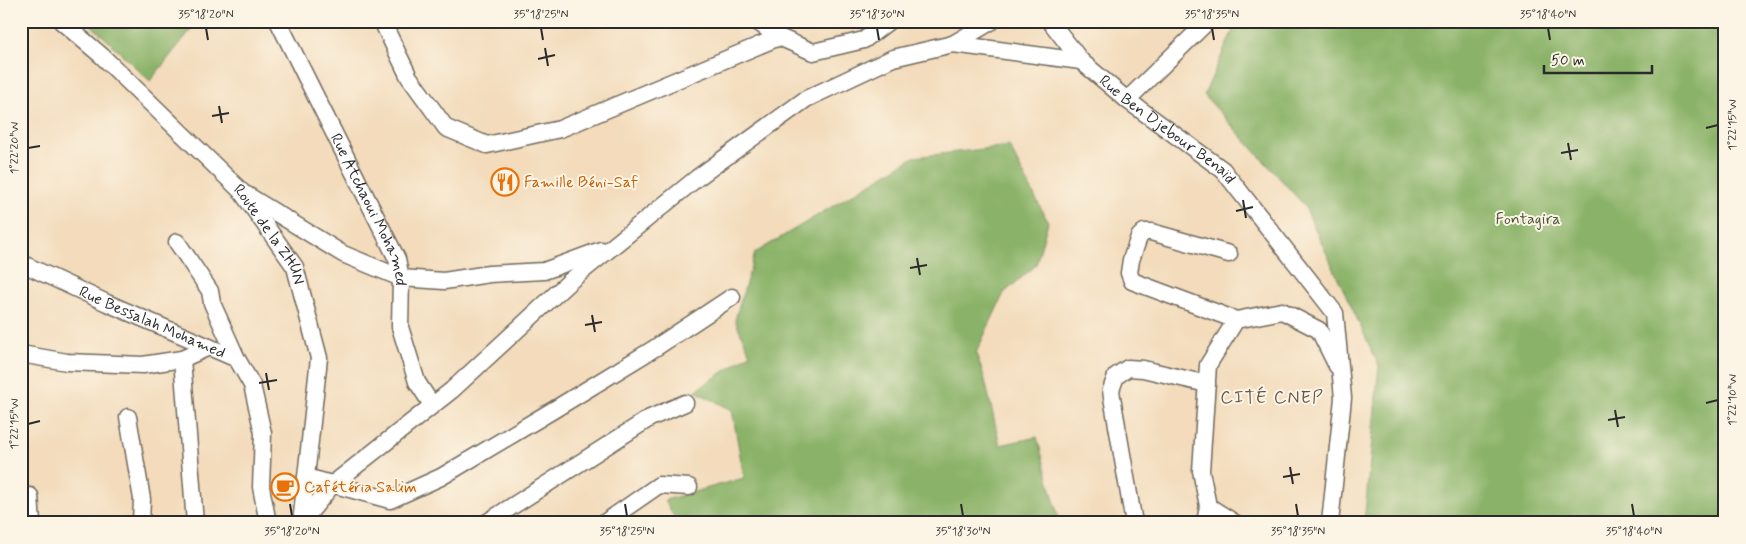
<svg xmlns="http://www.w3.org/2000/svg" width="1746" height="544" font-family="Mynerve,sans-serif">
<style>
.forest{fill:#8ab268;stroke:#5a6e4a}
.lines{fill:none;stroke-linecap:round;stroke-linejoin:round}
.minor-casing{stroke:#71695d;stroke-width:19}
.minor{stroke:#fff;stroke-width:16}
.ticks{fill:none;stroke:#2b2b2b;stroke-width:2}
.labels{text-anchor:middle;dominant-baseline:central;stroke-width:4;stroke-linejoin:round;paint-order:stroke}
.street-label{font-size:16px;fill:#2b2b2b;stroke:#fcf5e5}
.food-label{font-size:16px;fill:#c56008;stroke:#fcf5e5;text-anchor:start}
.park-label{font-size:16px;fill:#4c543e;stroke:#fcf5e5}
.neighbourhood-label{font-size:18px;letter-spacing:1px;fill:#68554b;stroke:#fcf5e5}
.neatline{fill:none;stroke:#2b2b2b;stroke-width:2}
.ticks-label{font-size:12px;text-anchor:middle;fill:#2b2b2b}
</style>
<rect width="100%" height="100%" fill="#fcf5e5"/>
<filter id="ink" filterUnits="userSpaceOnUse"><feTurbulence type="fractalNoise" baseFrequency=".02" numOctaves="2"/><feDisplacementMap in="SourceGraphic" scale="10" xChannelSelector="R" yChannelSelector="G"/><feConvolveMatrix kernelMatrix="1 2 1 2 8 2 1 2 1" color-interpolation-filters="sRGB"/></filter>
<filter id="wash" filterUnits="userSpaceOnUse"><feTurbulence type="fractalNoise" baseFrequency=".0096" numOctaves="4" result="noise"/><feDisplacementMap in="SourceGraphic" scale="20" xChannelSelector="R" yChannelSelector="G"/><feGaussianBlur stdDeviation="1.12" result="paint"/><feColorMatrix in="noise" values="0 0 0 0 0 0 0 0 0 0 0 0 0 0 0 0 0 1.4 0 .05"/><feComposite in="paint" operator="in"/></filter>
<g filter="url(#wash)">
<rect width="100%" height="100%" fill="#f3dbbb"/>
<path class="forest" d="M 87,21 L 198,21 L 150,81 Z
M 1237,21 L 1725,21 L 1725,523 L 1364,523 L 1379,366 L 1304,205 L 1204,95 Z
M 1009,146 L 1048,222 L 1036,265 L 1004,293 L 976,353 L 985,380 L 1000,445 L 1037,437 L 1060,523 L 677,523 L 665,500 L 744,478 L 732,410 L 695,391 L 750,354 L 735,320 L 755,253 L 914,157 Z"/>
</g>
<g filter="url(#ink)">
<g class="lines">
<g class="minor-casing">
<g id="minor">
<path id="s1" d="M 61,21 L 102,56 L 241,191 L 295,267 L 319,358 L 301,523"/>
<path id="s2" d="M 278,21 L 397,259 L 401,278 L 400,327 L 417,382 L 432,405"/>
<path d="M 382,21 L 409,77 L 446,128 L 487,145 L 560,129 L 779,37"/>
<path d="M 756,21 L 779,37 L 813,52 L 864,40 L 889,21"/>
<path id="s3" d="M 1050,21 L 1081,61 L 1127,100 L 1223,170 L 1335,313 L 1343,398 L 1330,523"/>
<path d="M 953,44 L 992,21"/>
<path d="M 1127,100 L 1208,21"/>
<path d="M 247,195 L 343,254 L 401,278 L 444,281 L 489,274 L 544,271 L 601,250"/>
<path d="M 177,242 L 210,291 L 212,303 L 237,359"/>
<path d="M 1229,254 L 1151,232 L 1144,232 L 1139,237 L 1131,260 L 1129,273 L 1132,281 L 1236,320"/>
<path id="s4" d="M 21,263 L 107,303 L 237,359 L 252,385 L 263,433 L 261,487 L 268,523"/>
<path d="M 21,354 L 67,362 L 143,365 L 182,359 L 209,347"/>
<path d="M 182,359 L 195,523"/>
<path d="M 128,417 L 142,499 L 141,523"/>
<path d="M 306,477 L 390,500 L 441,477 L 555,409 L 655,348 L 732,297"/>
<path d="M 30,496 L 32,523"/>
<path d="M 1208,506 L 1201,471 L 1208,365 L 1236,320 L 1282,311 L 1319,330 L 1337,366"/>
<path d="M 301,523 L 333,484 L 452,390 L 569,282 L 697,178 L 806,99 L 893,58 L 953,44 L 1081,61"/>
<path d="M 486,523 L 650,418 L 685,403"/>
<path d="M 604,523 L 659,485 L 689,487"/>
<path d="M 1134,523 L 1112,397 L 1111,390 L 1116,376 L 1128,368 L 1143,369 L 1207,384"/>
<path d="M 1205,523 L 1208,506 L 1235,523"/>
</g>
</g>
<use href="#minor" class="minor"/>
</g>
</g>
<path class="ticks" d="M 206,28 L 208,40M 541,28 L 543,40M 877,28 L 879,40M 1212,28 L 1214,40M 1548,28 L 1550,40M 545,48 L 548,66M 538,59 L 555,55M 219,106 L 222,123M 212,116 L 229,113M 1706,128 L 1718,125M 1568,143 L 1571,160M 28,148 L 40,146M 1561,153 L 1578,150M 1243,200 L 1246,218M 1236,211 L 1253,207M 917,258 L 920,275M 910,268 L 927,265M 592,315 L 595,332M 585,325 L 602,322M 266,373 L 269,390M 259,383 L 277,380M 1706,403 L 1718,400M 1615,410 L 1618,427M 1608,420 L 1625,417M 28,424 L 40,421M 1290,467 L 1293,484M 1283,477 L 1300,474M 290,504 L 292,516M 625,504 L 627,516M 961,504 L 963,516M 1296,504 L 1298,516M 1632,504 L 1634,516"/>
<defs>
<g id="restaurant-ring" transform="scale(1.4375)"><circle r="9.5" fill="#fcf5e5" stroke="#e8710a" stroke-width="1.5"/><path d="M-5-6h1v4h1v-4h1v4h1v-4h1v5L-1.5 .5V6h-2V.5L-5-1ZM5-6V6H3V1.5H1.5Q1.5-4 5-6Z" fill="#e8710a"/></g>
<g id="cafe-ring" transform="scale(1.4375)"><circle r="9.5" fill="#fcf5e5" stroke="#e8710a" stroke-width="1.5"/><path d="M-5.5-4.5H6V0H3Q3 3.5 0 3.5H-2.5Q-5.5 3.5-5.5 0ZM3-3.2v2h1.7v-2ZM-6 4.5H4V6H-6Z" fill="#e8710a"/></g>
</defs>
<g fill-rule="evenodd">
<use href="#restaurant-ring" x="505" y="182"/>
<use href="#cafe-ring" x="285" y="487"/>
</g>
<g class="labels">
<g class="street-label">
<text stroke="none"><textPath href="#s3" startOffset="161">Rue Ben Djebour Benaïd</textPath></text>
<text stroke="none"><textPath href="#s2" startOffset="210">Rue Atchaoui Mohamed</textPath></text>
<text stroke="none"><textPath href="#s1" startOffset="300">Route de la ZHUN</textPath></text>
<text stroke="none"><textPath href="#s4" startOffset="144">Rue Bessalah Mohamed</textPath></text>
</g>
<g class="food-label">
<text x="524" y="182">Famille Béni-Saf</text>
<text x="304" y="487">Cafétéria Salim</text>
</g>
<g class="park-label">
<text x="1528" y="219">Fontagira</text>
</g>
<g class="neighbourhood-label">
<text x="1272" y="398">CITÉ CNEP</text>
</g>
</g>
<rect width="1746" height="544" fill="none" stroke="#fcf5e5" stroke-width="55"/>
<path d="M1544 65v8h108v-8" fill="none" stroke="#2b2b2b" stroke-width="2.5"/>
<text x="1551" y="65" font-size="15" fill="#2b2b2b" stroke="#fcf5e5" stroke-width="4" paint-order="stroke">50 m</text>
<rect x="28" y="28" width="1690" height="488" class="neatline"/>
<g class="ticks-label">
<text x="206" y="18">35°18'20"N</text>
<text x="541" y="18">35°18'25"N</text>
<text x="877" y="18">35°18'30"N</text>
<text x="1212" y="18">35°18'35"N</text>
<text x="1548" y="18">35°18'40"N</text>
<text transform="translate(1732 125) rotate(-90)" y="4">1°22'15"W</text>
<text transform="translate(14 148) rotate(-90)" y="4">1°22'20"W</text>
<text transform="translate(1732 400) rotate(-90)" y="4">1°22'10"W</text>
<text transform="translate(14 424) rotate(-90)" y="4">1°22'15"W</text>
<text x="292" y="535">35°18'20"N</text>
<text x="627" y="535">35°18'25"N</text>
<text x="963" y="535">35°18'30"N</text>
<text x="1298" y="535">35°18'35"N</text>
<text x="1634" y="535">35°18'40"N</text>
</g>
</svg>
